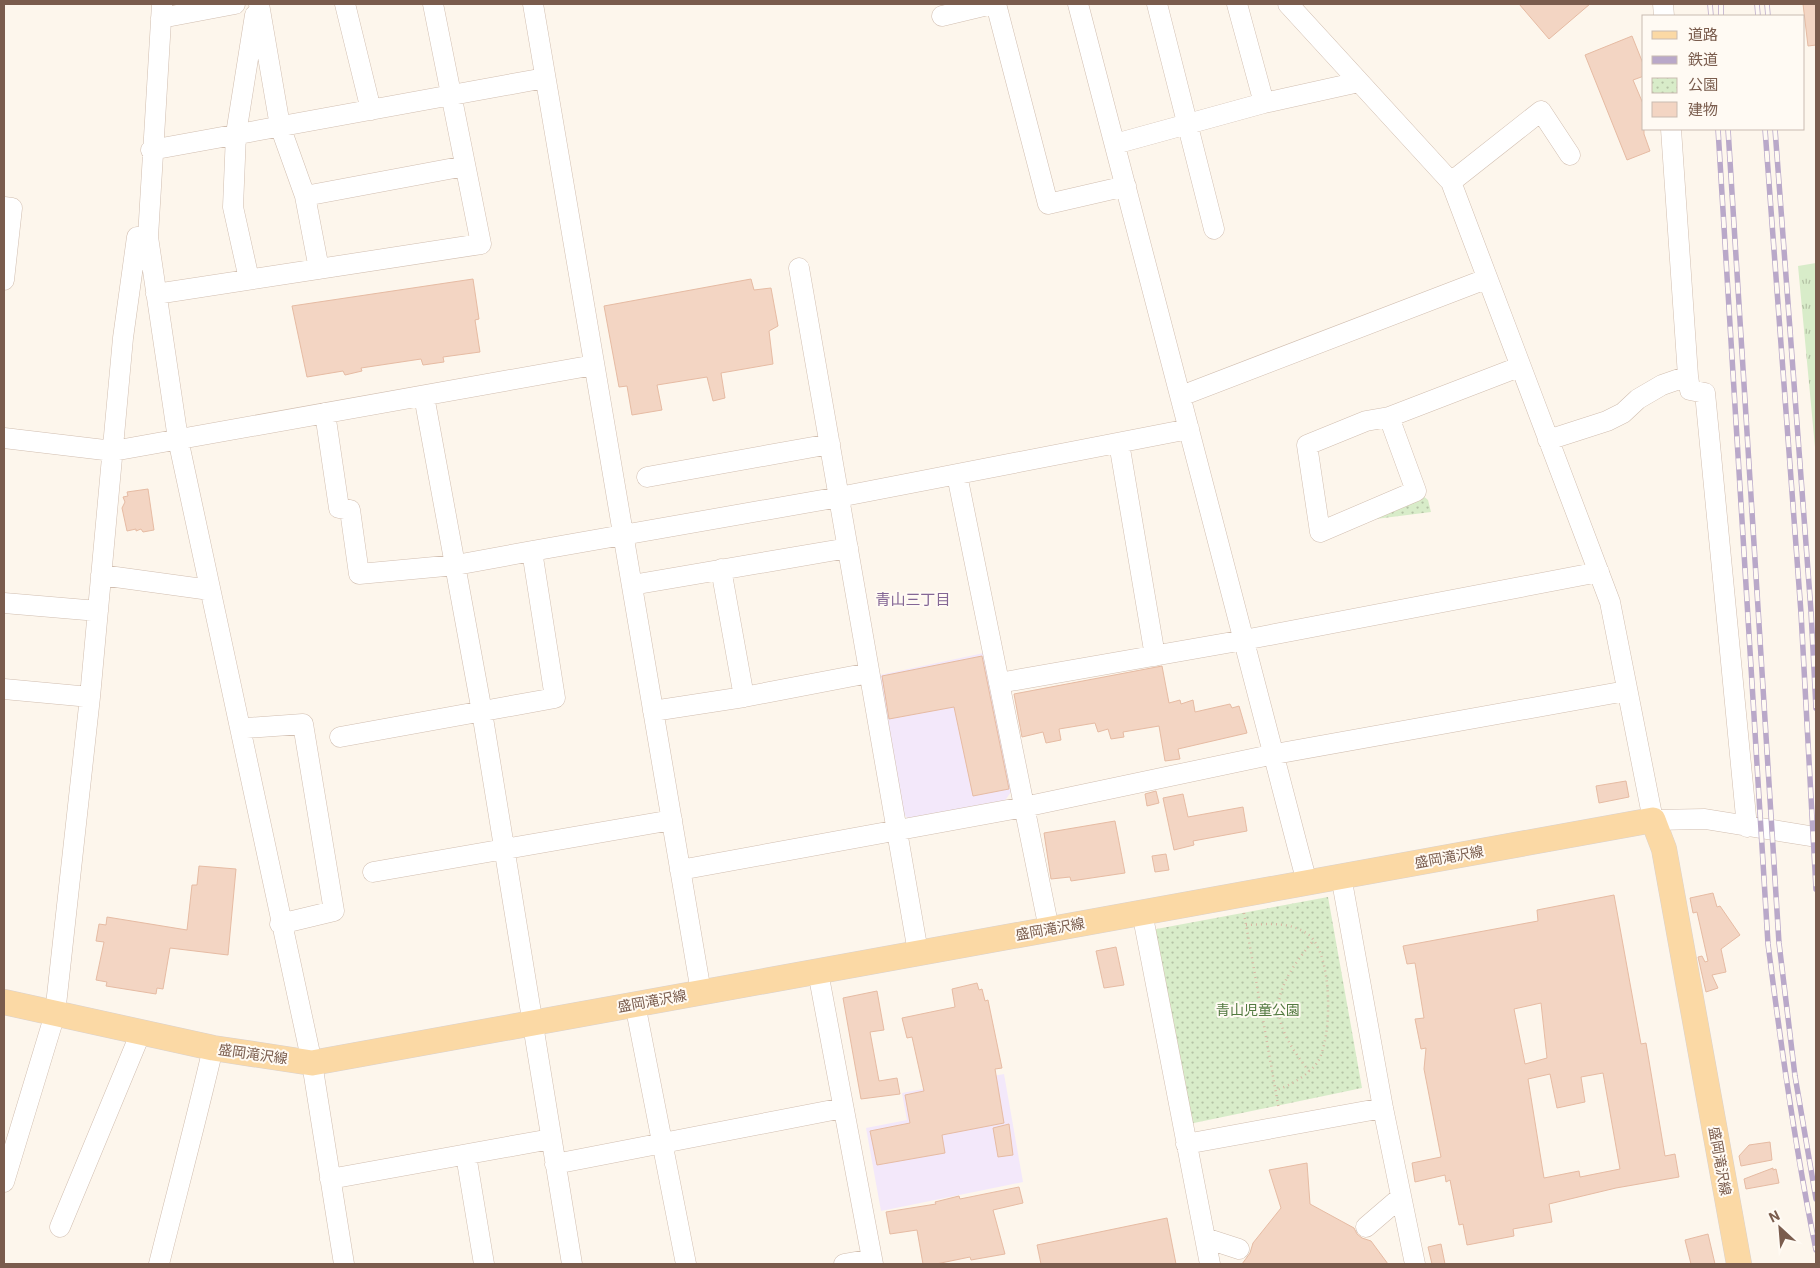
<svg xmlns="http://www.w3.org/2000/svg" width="1820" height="1268" font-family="Roboto,'Noto Sans JP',sans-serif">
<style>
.education{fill:#f3e8fa}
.grass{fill:url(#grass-tufts)}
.park{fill:url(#park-dots)}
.building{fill:#f3d5c3;stroke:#e6bba3;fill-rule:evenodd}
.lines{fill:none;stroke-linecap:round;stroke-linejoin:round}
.minor-casing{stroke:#d1beb0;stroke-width:21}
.major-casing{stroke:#dad1cd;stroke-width:26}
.path{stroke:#d9b8a5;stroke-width:2.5;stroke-dasharray:1 4;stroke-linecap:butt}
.minor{stroke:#fff;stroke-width:20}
.major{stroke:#fbd9a5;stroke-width:25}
.rail-casing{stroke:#b9a8c9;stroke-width:5.5}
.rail{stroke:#fffaf3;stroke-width:4;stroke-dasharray:11;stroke-linecap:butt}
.labels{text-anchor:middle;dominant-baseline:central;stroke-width:4;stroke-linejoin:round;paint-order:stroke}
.street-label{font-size:14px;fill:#7a5c4d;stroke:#fffaf3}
.park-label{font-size:14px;fill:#537a41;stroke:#fffaf3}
.neighbourhood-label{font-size:15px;fill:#846695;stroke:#fffaf3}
</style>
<defs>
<pattern id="grass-tufts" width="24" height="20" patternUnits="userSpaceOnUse" patternTransform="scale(1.25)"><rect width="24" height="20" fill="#d8ecc9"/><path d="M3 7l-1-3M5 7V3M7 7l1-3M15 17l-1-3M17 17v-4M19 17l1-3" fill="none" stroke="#b4c2a5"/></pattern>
<pattern id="park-dots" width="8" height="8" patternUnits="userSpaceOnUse" patternTransform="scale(1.25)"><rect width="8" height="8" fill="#d8ecc9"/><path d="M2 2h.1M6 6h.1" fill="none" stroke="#b4c2a5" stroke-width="1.8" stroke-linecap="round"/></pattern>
</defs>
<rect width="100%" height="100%" fill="#fdf6ec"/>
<path class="education" d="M 984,653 L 1013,789 L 1004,802 L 908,819 L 902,812 L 875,676 Z
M 1004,1074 L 1023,1182 L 881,1211 L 866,1128 L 907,1120 L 902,1093 Z"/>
<path class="grass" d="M 1816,263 L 1816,458 L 1798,266 Z"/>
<path class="park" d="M 1422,495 L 1428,500 L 1431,512 L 1352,522 Z
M 1328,897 L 1362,1088 L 1189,1124 L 1151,930 Z"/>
<path class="building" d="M 1519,4 L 1590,4 L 1549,39 Z
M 1803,4 L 1816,4 L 1816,45 L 1808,46 Z
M 1632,36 L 1644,66 L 1644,76 L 1633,80 L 1644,106 L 1644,134 L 1650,151 L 1627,160 L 1585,55 Z
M 473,279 L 479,319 L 475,320 L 480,352 L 443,357 L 444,362 L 423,365 L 421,359 L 361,368 L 362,371 L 345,375 L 343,371 L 307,377 L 292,306 Z
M 751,279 L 754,290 L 771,288 L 778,326 L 769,331 L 773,364 L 721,373 L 725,398 L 713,401 L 707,377 L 657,385 L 662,410 L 632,415 L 627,386 L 619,387 L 604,306 Z
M 148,489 L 154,530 L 143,532 L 141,529 L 136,531 L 136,529 L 127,531 L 122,508 L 125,502 L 123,497 L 128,496 L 127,492 Z
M 982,656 L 1009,789 L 973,796 L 954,707 L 889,719 L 882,676 Z
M 1162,666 L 1169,703 L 1180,700 L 1181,704 L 1193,700 L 1195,712 L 1230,704 L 1232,708 L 1239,706 L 1247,733 L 1178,749 L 1180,759 L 1165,761 L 1159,726 L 1123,732 L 1124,737 L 1111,739 L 1108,729 L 1098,732 L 1095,723 L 1059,729 L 1061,740 L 1046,743 L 1043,732 L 1022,737 L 1014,694 Z
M 1626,781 L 1629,797 L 1599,803 L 1596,786 Z
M 1156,791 L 1159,803 L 1147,806 L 1145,794 Z
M 1183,794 L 1188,817 L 1243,807 L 1247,831 L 1193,841 L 1194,845 L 1174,850 L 1163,798 Z
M 1115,821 L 1125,873 L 1071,881 L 1070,877 L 1051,879 L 1044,833 Z
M 1166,854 L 1169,870 L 1155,872 L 1152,856 Z
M 199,866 L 236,869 L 228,955 L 170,948 L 163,989 L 157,988 L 156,994 L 106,986 L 107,982 L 96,980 L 104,942 L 96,941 L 99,924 L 106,925 L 107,917 L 187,930 L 192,885 L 197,885 Z
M 1713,893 L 1717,907 L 1720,906 L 1740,935 L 1721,949 L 1726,972 L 1712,975 L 1718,988 L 1706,992 L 1698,957 L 1702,956 L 1705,962 L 1708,961 L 1697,912 L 1693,913 L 1690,898 Z
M 1614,895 L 1641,1044 L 1646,1043 L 1665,1156 L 1675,1154 L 1679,1177 L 1616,1188 L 1549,1204 L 1552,1222 L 1513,1229 L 1514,1236 L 1467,1245 L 1463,1224 L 1459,1225 L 1450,1180 L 1446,1182 L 1445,1175 L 1415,1182 L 1412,1163 L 1441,1157 L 1424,1069 L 1426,1048 L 1421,1049 L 1415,1019 L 1424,1018 L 1415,963 L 1407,964 L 1403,946 L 1538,921 L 1537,910 ZM 1541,1003 L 1547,1058 L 1525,1064 L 1514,1009 ZM 1603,1073 L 1620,1169 L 1580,1177 L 1579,1171 L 1544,1178 L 1528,1079 L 1550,1074 L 1557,1108 L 1585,1102 L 1581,1077 Z
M 1116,947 L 1124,985 L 1104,988 L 1096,951 Z
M 977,983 L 979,990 L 982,989 L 985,1001 L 988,1000 L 1002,1068 L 995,1069 L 1004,1123 L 942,1135 L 945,1153 L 877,1165 L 870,1131 L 910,1123 L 905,1095 L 924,1091 L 912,1037 L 907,1038 L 902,1018 L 955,1007 L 952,989 Z
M 877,991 L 884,1030 L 870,1032 L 879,1081 L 897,1078 L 900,1094 L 861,1099 L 843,998 Z
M 1009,1124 L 1013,1155 L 998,1157 L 993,1128 Z
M 1770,1142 L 1772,1160 L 1741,1166 L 1739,1156 L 1749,1145 Z
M 1307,1163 L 1310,1204 L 1354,1228 L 1357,1234 L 1362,1238 L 1371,1241 L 1388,1264 L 1242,1264 L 1250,1253 L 1253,1243 L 1281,1208 L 1269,1170 Z
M 1773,1168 L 1773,1170 L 1776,1169 L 1779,1183 L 1746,1189 L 1744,1179 Z
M 1019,1187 L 1023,1203 L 993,1210 L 1005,1254 L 971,1260 L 970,1257 L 936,1264 L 923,1264 L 917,1230 L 890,1234 L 886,1212 L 936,1204 L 935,1202 L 959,1196 L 960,1199 Z
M 1167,1218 L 1176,1264 L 1041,1264 L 1037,1245 Z
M 1708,1234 L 1715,1264 L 1691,1264 L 1685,1240 Z
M 1441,1244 L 1445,1264 L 1432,1264 L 1428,1247 Z"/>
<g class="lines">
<g class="minor-casing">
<path id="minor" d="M 162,4 L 148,237 L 178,439 L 312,1063 L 344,1264
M 259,4 L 280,126 L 305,196 L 465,166
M 345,4 L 371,110
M 533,4 L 701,992
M 996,4 L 1048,204 L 1126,186
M 1078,4 L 1307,883
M 1157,4 L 1214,229
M 1237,4 L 1264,103 L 1359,82
M 1288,4 L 1451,182 L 1610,602 L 1653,820 L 1705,819 L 1816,837
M 1663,4 L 1664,16
M 942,16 L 992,4
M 161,18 L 235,4
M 1671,129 L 1688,376 L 1690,390 L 1705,393 L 1747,827
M 1115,144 L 1264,103
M 151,150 L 545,78
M 1451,182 L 1541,111 L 1570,155
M 305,196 L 319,269
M 4,207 L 12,208 L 4,280
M 799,268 L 918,952
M 249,279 L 233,207 L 236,134 L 255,15
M 156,294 L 481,244 L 433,4
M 424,396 L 482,712 L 572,1264
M 1181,396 L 1486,279
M 325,413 L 339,508 L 350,510 L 359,574 L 456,565 L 532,551
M 1389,417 L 1366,421 L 1307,445 L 1320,532 L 1416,491 L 1389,417 L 1519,367
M 4,438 L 113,451 L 594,365
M 1548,440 L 1607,421 L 1623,413 L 1638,399 L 1662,385 L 1688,376
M 1119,443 L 1155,656
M 957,475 L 1049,929
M 647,477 L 830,444
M 721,569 L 744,697 L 869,673
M 101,575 L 210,590
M 632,585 L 848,548
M 4,603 L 98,611
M 999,683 L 1244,640 L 1599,572
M 4,689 L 90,697
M 653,711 L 744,697
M 246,728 L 303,724 L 334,911 L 280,924
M 340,737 L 555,698 L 532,551 L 839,497 L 1189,429
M 680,870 L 1024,807 L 1275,754 L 1626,691
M 373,872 L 672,820
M 1341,876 L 1383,1108 L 1415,1264
M 1142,912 L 1210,1264
M 818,972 L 873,1264
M 635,1004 L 686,1264
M 1186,1144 L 1383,1108
M 466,1155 L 484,1264
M 555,1164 L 843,1108
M 330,1179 L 551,1139
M 4,1182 L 55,1014 L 90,697 L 123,338 L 137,237 L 148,237
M 60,1227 L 141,1032
M 1366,1227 L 1401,1197
M 1205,1238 L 1239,1249
M 159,1264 C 177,1192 196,1121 213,1048
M 844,1264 L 872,1259"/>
</g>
<g class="major-casing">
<path id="major" d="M 4,1002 L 213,1048 L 312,1063 L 1653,820 L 1664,849 L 1739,1264"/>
</g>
<path class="path" d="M 1244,913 L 1279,1110
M 1246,925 C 1268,924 1290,921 1309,935 C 1333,955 1333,1039 1317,1063 C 1308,1075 1290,1086 1276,1090
M 1309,1071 C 1266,1017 1270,993 1313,941"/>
<use href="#minor" class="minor"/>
<use href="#major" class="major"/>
<g class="rail-casing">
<path id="rail" d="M 1710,4 L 1711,16
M 1721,4 L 1721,16
M 1757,4 L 1758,16
M 1767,4 L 1768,16
M 1718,129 L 1768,944 C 1781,1047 1795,1148 1816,1250
M 1728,129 L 1779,943 L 1795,1076 L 1816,1199
M 1765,129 L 1801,613 L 1816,889
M 1775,129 L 1811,611 L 1816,708"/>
</g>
<use href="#rail" class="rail"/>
</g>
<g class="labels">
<g class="street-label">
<text transform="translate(1449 857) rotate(-10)">盛岡滝沢線</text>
<text transform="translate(1050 929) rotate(-10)">盛岡滝沢線</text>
<text transform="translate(652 1001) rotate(-10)">盛岡滝沢線</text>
<text transform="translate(253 1054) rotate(8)">盛岡滝沢線</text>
<text transform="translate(1720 1161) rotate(80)">盛岡滝沢線</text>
</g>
<g class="park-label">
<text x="1258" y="1010">青山児童公園</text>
</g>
<g class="neighbourhood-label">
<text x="913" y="600">青山三丁目</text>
</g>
</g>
<rect width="1820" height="1268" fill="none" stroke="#7a5c4d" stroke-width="10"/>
<rect x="1642" y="15" width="162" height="115" fill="#fffaf3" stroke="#cabbb1"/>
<rect x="1652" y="31" width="25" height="8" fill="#fbd9a5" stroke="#cabbb1"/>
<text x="1688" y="40" font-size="15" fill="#7a5c4d">道路</text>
<rect x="1652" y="56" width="25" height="8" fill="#b9a8c9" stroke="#cabbb1"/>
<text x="1688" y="65" font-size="15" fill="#7a5c4d">鉄道</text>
<rect x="1652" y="78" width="25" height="15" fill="url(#park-dots)" stroke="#cabbb1"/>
<text x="1688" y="90" font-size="15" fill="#7a5c4d">公園</text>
<rect x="1652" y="102" width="25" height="15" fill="#f3d5c3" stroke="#cabbb1"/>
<text x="1688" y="115" font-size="15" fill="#7a5c4d">建物</text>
<g transform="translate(1780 1228) rotate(334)" stroke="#fffaf3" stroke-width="4" paint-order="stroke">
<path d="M0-4L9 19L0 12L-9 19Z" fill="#7a5c4d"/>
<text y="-8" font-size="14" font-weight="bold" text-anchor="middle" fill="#7a5c4d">N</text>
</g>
</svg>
